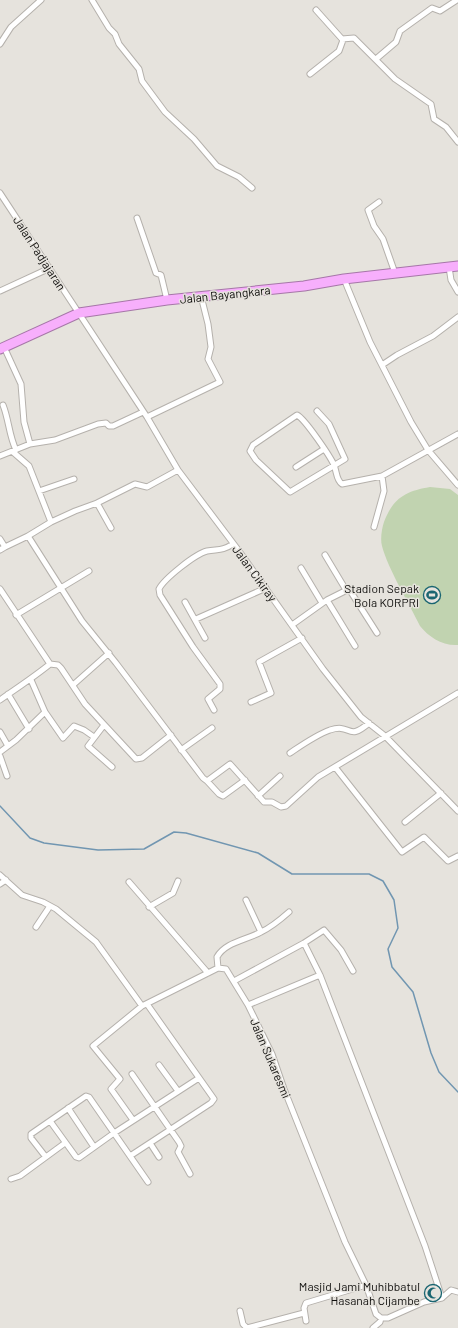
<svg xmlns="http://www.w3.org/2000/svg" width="458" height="1328" font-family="Barlow,sans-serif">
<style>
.green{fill:#c1d3b0}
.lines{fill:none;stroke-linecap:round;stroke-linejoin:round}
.stream{stroke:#7196b1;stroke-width:1.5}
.street-casing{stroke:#b5b1ac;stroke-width:7}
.highway-casing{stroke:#a677a8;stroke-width:11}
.street{stroke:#fff;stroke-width:5}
.highway{stroke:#f7affc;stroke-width:9}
.labels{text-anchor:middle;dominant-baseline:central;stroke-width:3;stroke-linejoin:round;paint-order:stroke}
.street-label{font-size:12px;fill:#100f0d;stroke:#e6e3dd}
.poi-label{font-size:12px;fill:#100f0d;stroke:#e6e3dd;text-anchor:end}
</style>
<rect width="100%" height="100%" fill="#e6e3dd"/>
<path class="green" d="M 430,487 L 450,489 L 458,495 L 458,645 C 442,646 429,637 420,626 C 409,603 388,569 382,546 C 380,539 382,528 384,522 C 393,498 406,491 430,487 Z"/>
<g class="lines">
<path class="stream" d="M 0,806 L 30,838 L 44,843 L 98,850 L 144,849 L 174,832 L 186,833 L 258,853 L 292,874 L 369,874 L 383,881 L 394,900 L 398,928 L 388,949 L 392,967 L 413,992 L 431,1053 L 439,1072 L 458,1092"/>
<g class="street-casing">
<path id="street" d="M 92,0 L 109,28 L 115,34 L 119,44 L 139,69 L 142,81 L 165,112 L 194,139 L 217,166 L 239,177 L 252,188
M 316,10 L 342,39 L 354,38 L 395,79 L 431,104 L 434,119 L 446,127 L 458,142
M 0,44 L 11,27 L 41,0
M 376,59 L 396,42 L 400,31 L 432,8 L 440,11 L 457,0
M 310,74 L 339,51 L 343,40
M 0,193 L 147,417 L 178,470 L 239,551 L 323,669 L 361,717 L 385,736 L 458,811
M 379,202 L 368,210 L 374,226 L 383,239 L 395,273
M 137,218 L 156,273 L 161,275 L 167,300
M 449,267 L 451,280 L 458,292
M 344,279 L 370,342 L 411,422 L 428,450 L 458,485
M 0,291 L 50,268
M 4,347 L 21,384 L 24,422 L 30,444
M 382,365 L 397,355 L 433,336 L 458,317
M 3,405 C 9,420 9,436 16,450
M 317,411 L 329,424 L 345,459 L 290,492 L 256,460 L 250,451 L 253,445 L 297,415 C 305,419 330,456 334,465 C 337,472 336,480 342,484 L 382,476 L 458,434
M 147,417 L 220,382 L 208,359 L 211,347 L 208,324 L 201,296
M 13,452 L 29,466 L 51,522
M 0,456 L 30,444 L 55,440 L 98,424 L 106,423 L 109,426 L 113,426 L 143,412
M 296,467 L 324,449
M 39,491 L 74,479
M 97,503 L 111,528
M 374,527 L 384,491 L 382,476
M 28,536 L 51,522 L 75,511 L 97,503 L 135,484 L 147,487 L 178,470
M 0,539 L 5,547 L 28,536 L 82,621 L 116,663 L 203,778 L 207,781 L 230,764 L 264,802 L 272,802 L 281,807 L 286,806 L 318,777 L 458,693
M 0,550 L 5,547
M 325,555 L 346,590
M 301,568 L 322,603
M 0,589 L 50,664 C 34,677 17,688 0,700
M 327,600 L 355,646
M 185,602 L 205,638
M 16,615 L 89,571
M 196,619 L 266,588
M 292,625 L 327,600 L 349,589 L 377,633
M 50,664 L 58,665 L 61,668 L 85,704 L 136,759 L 142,758 L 171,735
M 73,685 L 109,653
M 8,694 L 29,729
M 251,702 L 271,693 L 259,662 L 302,638
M 214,710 L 208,699 L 220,689 L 220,684 L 193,647 L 160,595 L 159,589 C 164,579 195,554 207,551 C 219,549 222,551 233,544
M 45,712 L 63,738 L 74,726 L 84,730 L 94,737
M 104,725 L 88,746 L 112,767
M 0,732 L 8,746
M 181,750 L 212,728
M 0,752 L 16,740 L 45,712 L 31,680
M 290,753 C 302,745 316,735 330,730 C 352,723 347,742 369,723
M 0,756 L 7,776
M 335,767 L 402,852 L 424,837 L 448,861 L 458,856
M 207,781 L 219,794 L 223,796 L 245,780
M 258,796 L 280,776
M 405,822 L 441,793
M 0,875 L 22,895 L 43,902 L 56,909 L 96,942 L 142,1006 L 218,968 L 226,969 L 248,1005 L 272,1054 L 284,1089 L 345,1242 L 366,1285 L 376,1314 L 381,1318 L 388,1318 L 424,1302 L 442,1298 L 451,1290 L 458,1292
M 129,882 L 208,973
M 0,884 L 6,880
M 246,900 L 261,932
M 149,907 L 173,893 L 178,881
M 36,927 L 50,906
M 304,943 L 324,930 L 341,950 L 353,971
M 218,968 L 217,957 C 225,942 247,940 261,932 C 272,927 280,920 289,912
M 234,981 L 304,943 L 320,975 L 425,1246 L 442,1298
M 248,1005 L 320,975
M 159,1065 L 178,1091
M 132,1074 L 179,1142 L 181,1146 L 178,1152 L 190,1174
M 68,1108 L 94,1147
M 133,1120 L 111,1089 L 120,1079 L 93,1046 L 142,1006
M 50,1121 L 76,1157 L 79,1158 L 114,1133 L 199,1078
M 150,1143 L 159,1157
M 45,1156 L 31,1138 L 31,1134 L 86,1096 L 89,1097 L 148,1182
M 130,1156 L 211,1103 L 214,1099 L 147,1004
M 11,1179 L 20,1176 L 65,1143
M 240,1311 L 243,1324 L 247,1328 L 304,1313
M 306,1321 L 304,1308 L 306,1303 L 366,1285
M 373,1328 L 380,1322 L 381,1318"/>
</g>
<g class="highway-casing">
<path id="highway" d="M 0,349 L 79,313 L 167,300 L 304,286 L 344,279 L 458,266"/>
</g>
<use href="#street" class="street"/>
<use href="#highway" class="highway"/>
</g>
<defs>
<g id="stadium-ring" transform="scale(0.9)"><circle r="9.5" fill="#e6e3dd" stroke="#1a6571" stroke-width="1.5"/><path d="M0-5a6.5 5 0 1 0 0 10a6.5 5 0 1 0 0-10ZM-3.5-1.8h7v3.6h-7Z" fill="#1a6571"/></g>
<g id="mosque-ring" transform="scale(0.9)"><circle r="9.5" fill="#e6e3dd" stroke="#1a6571" stroke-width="1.5"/><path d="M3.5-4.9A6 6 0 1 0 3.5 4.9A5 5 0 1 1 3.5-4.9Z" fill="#1a6571"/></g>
</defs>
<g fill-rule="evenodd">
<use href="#stadium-ring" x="432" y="595"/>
<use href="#mosque-ring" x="433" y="1293"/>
</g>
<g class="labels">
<g class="street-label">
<text transform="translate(40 253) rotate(57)">Jalan Padjajaran</text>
<text transform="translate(225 294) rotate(-6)">Jalan Bayangkara</text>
<text transform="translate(255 573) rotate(54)">Jalan Cikiray</text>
<text transform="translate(271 1058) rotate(67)">Jalan Sukaresmi</text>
</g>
<g class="poi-label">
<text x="419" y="588">Stadion Sepak<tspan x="419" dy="14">Bola KORPRI</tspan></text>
<text x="420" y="1286">Masjid Jami Muhibbatul<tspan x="420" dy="14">Hasanah Cijambe</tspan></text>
</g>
</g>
</svg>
